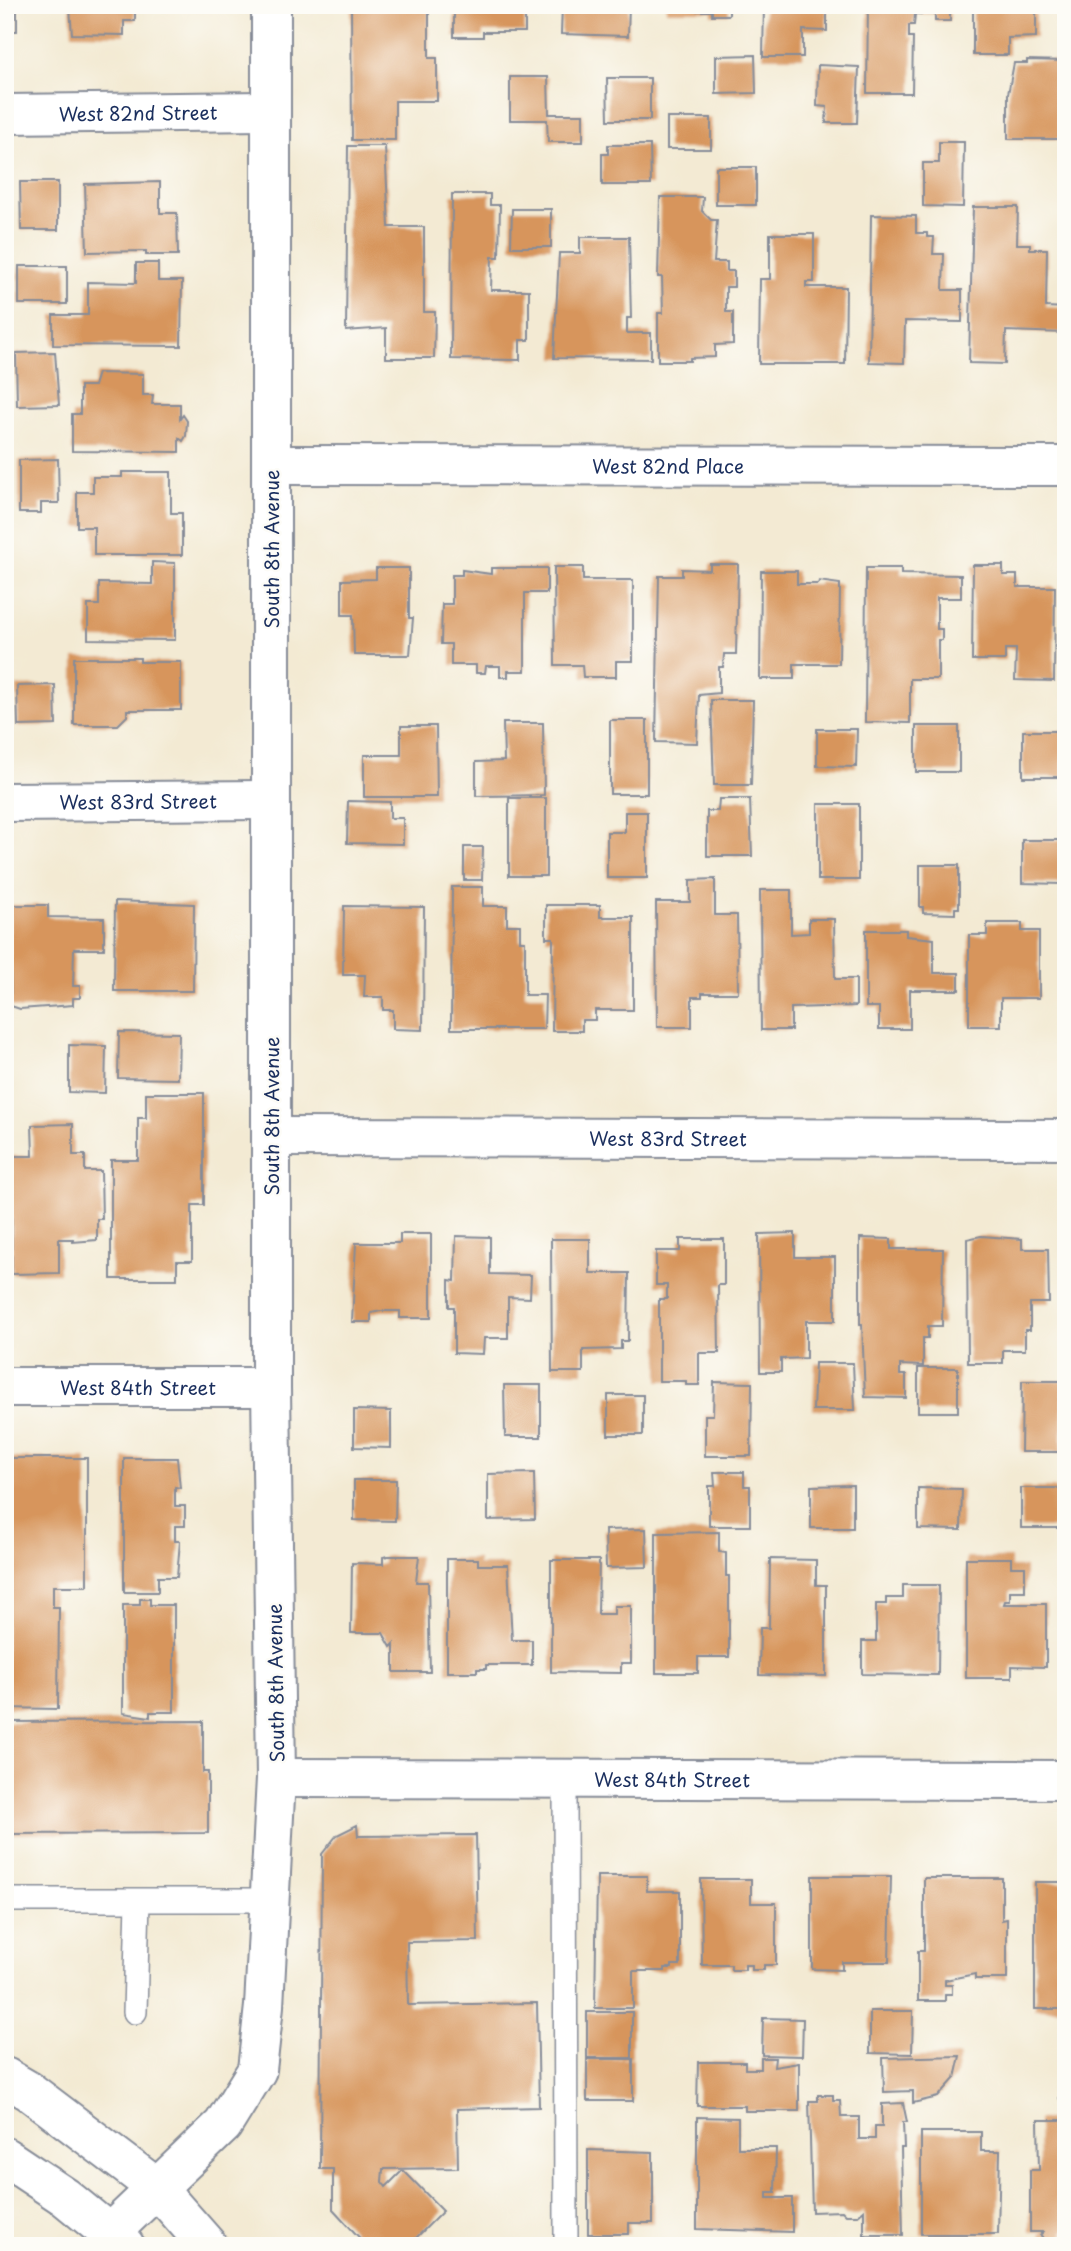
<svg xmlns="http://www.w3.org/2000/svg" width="1071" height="2251" font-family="'Playpen Sans',sans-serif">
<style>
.building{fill:#d7955b}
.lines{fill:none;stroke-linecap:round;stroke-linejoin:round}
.service-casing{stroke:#878c98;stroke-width:26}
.minor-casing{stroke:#878c98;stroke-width:42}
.tertiary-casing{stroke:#878c98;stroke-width:42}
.primary-casing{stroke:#878c98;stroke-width:42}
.service{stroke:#fff;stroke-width:23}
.minor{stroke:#fff;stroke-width:38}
.tertiary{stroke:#fff;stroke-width:38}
.primary{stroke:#fff;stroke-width:38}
.labels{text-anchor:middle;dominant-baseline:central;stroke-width:5;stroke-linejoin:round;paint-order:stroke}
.street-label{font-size:19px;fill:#1b2f5e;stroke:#fdfcf7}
</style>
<rect width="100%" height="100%" fill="#fdfcf7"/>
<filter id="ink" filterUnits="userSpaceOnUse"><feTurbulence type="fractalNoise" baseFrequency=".0143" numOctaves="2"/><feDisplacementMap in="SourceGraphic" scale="14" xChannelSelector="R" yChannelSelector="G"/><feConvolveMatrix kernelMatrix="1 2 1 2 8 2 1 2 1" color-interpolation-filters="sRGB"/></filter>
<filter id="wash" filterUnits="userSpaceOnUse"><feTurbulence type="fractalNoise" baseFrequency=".00686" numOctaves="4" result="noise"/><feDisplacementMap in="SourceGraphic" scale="28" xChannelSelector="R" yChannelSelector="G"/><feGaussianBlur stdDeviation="1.57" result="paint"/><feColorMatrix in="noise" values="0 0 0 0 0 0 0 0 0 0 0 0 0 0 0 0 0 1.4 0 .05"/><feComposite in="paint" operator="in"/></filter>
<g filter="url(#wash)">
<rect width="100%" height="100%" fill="#f3ead3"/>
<g id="blocks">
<path class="building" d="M 5,5 L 17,5 L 17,31 L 5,31 Z
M 65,5 L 135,5 L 135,21 L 124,21 L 124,35 L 72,34 L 70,8 Z
M 351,5 L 429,5 L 429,58 L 437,58 L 437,101 L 395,101 L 395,140 L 352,140 Z
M 454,5 L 525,5 L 525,32 L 483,32 L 483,37 L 454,37 Z
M 562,5 L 629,5 L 628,36 L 561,34 Z
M 666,5 L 729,5 L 729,15 L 712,15 L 712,11 L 666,11 Z
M 764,5 L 827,5 L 827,31 L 803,30 L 803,57 L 763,57 Z
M 868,5 L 950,5 L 950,21 L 935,21 L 935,14 L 915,14 L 914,25 L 909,25 L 909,37 L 913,37 L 912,93 L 867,93 Z
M 973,5 L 1049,5 L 1049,9 L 1036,9 L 1036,37 L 1008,38 L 1008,55 L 973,55 Z
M 755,55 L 756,93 L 716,94 L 716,56 Z
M 1027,60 L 1066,61 L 1066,139 L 1008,139 L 1008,94 L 1014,63 L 1027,63 Z
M 818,65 L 859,67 L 857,123 L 826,123 L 827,107 L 817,106 Z
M 510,77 L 548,77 L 549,114 L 583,114 L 583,142 L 548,142 L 547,120 L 510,120 Z
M 607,78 L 650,78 L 650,120 L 608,120 Z
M 667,118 L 711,118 L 711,149 L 667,149 Z
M 939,142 L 964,142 L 963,207 L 923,206 L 923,163 L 939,163 Z
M 608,145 L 650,145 L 651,185 L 602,185 L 602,154 L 608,154 Z
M 348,146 L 385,146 L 389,227 L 424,227 L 424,312 L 435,312 L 434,358 L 386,358 L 386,328 L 346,331 Z
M 716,167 L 756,167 L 756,205 L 716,205 Z
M 20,182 L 58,182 L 58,230 L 21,230 Z
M 160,182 L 160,213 L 177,213 L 178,255 L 146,255 L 146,251 L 87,252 L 85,184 Z
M 452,194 L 490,194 L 490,205 L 500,205 L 499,257 L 492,257 L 491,290 L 529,290 L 529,340 L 520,340 L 520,360 L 451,359 Z
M 660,197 L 703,197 L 702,211 L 711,220 L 717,220 L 714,262 L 727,262 L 727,271 L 734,271 L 734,287 L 726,287 L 726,312 L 733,312 L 733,344 L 715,345 L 715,357 L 690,358 L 690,361 L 658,361 L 658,313 L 663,313 L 662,277 L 658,277 Z
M 973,207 L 1018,207 L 1017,244 L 1030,244 L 1030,249 L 1047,249 L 1046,307 L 1066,308 L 1065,333 L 1006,331 L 1005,364 L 969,363 Z
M 512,209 L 551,209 L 551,247 L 511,247 Z
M 871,215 L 916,216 L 916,233 L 927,233 L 927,237 L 934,237 L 933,254 L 944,254 L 943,290 L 962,290 L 962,322 L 905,321 L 904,363 L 869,362 Z
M 770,234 L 814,234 L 814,282 L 806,282 L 806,287 L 846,287 L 845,364 L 759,364 L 760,279 L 770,279 Z
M 5,235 L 12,235 L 12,296 L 5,296 Z
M 580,237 L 629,237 L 631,318 L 627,318 L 627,333 L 651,333 L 651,359 L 554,358 L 559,253 L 580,253 Z
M 136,263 L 158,263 L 158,281 L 182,281 L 181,346 L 53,345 L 53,315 L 88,315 L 88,282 L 136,283 Z
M 19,266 L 67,266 L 67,304 L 19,304 Z
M 55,352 L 59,405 L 17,406 L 16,353 Z
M 98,373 L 143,374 L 143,395 L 153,395 L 152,404 L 180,404 L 180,419 L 183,415 L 187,421 L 186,436 L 183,441 L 179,438 L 179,452 L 72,451 L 72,414 L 80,414 L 80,386 L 94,386 Z
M 58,459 L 59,503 L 41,503 L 41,513 L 19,513 L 19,460 Z
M 122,472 L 171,472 L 171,513 L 182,513 L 182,555 L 94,555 L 94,527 L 77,527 L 77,492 L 93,492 L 93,477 L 122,477 Z
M 152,562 L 175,563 L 175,640 L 88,639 L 88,605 L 99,605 L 99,583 L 152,584 Z
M 710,564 L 738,564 L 736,654 L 724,654 L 723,667 L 719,667 L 719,693 L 699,695 L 697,743 L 656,742 L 659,576 L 682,576 L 682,569 L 710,570 Z
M 973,565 L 1003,565 L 1003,575 L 1017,575 L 1017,587 L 1055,587 L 1054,681 L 1015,680 L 1016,649 L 1005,649 L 1005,660 L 972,660 Z
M 554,567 L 583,567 L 583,580 L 633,580 L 633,661 L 616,661 L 616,677 L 583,677 L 582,665 L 555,665 Z
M 376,568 L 409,568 L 409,618 L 413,618 L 410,655 L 354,655 L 353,615 L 342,615 L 342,580 L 376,579 Z
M 491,568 L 547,568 L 547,593 L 525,593 L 525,671 L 508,671 L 508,677 L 500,677 L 500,666 L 486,666 L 485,673 L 476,673 L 476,665 L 451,665 L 451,644 L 441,644 L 442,604 L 452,604 L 452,575 L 462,575 L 462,570 L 491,574 Z
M 866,568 L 901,568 L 901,574 L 961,575 L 961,598 L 937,598 L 937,629 L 942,629 L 942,640 L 938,640 L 938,679 L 910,679 L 910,723 L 865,722 Z
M 761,571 L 797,571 L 797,584 L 818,584 L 819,581 L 840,584 L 839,664 L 794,664 L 794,679 L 760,679 Z
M 74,658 L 140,658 L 140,662 L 181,662 L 181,710 L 127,710 L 127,716 L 118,725 L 74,725 Z
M 55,685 L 56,725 L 18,726 L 17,686 Z
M 711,700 L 753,700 L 751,785 L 714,785 Z
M 610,720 L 647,720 L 647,794 L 610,794 Z
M 503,723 L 543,723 L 544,795 L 476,796 L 476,762 L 504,761 Z
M 401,726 L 436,726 L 437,797 L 364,797 L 364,755 L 401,755 Z
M 916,726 L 959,726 L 959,772 L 916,772 Z
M 817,729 L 857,729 L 856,767 L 817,766 Z
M 1023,731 L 1063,731 L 1063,777 L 1023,777 Z
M 509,798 L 546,798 L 546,876 L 509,876 Z
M 719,799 L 750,799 L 752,856 L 707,856 L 707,811 L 718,811 Z
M 348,801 L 390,802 L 390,818 L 403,818 L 403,844 L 347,843 Z
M 818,804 L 859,804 L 859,880 L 818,880 Z
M 625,812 L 647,812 L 647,878 L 607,878 L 607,832 L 625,832 Z
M 1022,840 L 1063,840 L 1062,884 L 1022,883 Z
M 464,847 L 483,847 L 482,880 L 464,880 Z
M 920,865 L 959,865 L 959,908 L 955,908 L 955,914 L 923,913 L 923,907 L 920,907 Z
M 715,879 L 715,915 L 737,915 L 738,993 L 702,993 L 702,997 L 692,997 L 692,1027 L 657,1027 L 656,902 L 690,902 L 690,880 Z
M 452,887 L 483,887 L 483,906 L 507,906 L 507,925 L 520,925 L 520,941 L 525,941 L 525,995 L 545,995 L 544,1029 L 451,1029 Z
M 760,890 L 791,890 L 791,934 L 809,933 L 809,919 L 834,919 L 835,979 L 856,979 L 856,1006 L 791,1008 L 791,1030 L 761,1030 Z
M 115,901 L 194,904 L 193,991 L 114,991 Z
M 9,905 L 48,905 L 48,917 L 104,918 L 104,949 L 74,949 L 73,986 L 80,986 L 80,998 L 73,998 L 73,1005 L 20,1009 L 11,1006 Z
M 546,905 L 600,905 L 600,917 L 633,917 L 633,1010 L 595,1010 L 595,1020 L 582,1020 L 582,1031 L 552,1031 L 553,938 L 546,938 Z
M 344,906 L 424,907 L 423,1030 L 393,1029 L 393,1010 L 383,1010 L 383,997 L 364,997 L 365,975 L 343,975 Z
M 987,923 L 1022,923 L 1022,931 L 1039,931 L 1039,998 L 1001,998 L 1001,1026 L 969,1026 L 969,935 L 987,935 Z
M 866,930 L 906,930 L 906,936 L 934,939 L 934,973 L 959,973 L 959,990 L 910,990 L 910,1029 L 879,1029 L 879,1007 L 866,1007 Z
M 119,1032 L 179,1033 L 178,1079 L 118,1078 Z
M 69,1045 L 106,1046 L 105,1093 L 69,1092 Z
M 146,1093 L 204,1093 L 204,1205 L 192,1205 L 192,1261 L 177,1261 L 177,1279 L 111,1279 L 111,1160 L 138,1160 L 138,1118 L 146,1118 Z
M 73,1124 L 73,1155 L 85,1155 L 85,1171 L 101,1171 L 102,1219 L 97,1219 L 97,1240 L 73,1242 L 73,1239 L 59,1239 L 59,1273 L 12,1274 L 11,1156 L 33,1156 L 32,1125 Z
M 795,1233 L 795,1257 L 835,1257 L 835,1321 L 806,1321 L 806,1358 L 781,1359 L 781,1372 L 760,1372 L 759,1234 Z
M 400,1234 L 431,1234 L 431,1318 L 400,1318 L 400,1311 L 381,1311 L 371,1313 L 371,1322 L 352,1322 L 356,1243 L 400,1243 Z
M 456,1236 L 490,1237 L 490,1274 L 531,1275 L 530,1298 L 508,1297 L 508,1338 L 484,1338 L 483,1354 L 454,1353 L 454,1307 L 449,1307 L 449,1280 L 455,1281 Z
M 981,1236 L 1022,1239 L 1022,1249 L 1048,1249 L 1049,1303 L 1030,1303 L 1030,1330 L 1025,1330 L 1025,1350 L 1003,1350 L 1003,1363 L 968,1363 L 967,1239 Z
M 860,1238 L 891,1239 L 891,1249 L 943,1249 L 942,1326 L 928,1326 L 928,1338 L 923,1338 L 923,1366 L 900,1365 L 900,1375 L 906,1375 L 906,1398 L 865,1397 L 862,1324 L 860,1324 Z
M 551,1239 L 590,1239 L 590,1273 L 629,1273 L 628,1341 L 621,1341 L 621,1349 L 583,1350 L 583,1372 L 552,1372 Z
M 680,1239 L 724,1239 L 724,1285 L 718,1285 L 719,1353 L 699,1353 L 699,1385 L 686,1385 L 686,1381 L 659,1381 L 659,1299 L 667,1299 L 667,1285 L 656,1285 L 656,1251 L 680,1251 Z
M 815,1363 L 853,1363 L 855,1410 L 813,1410 Z
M 918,1368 L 958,1368 L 958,1412 L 918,1412 Z
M 1022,1381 L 1063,1381 L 1062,1452 L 1021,1452 Z
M 714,1382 L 752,1383 L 751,1456 L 705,1456 L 705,1415 L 713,1415 Z
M 504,1385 L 541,1385 L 541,1437 L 505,1437 Z
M 608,1395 L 643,1395 L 643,1435 L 608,1435 Z
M 354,1410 L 391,1411 L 391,1448 L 354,1447 Z
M 7,1458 L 87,1458 L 87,1586 L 53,1586 L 53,1607 L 59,1607 L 58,1709 L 5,1708 Z
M 124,1458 L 177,1458 L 180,1488 L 175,1487 L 175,1506 L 185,1506 L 185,1526 L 175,1526 L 175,1541 L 180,1541 L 177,1577 L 158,1577 L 158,1592 L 124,1592 Z
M 714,1472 L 744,1472 L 744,1486 L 750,1486 L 750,1526 L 709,1526 L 709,1486 L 715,1486 Z
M 534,1473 L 535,1519 L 488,1520 L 488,1474 Z
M 354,1480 L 396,1480 L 395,1521 L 354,1520 Z
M 853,1485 L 853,1528 L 811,1528 L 811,1486 Z
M 918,1488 L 962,1489 L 961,1530 L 918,1529 Z
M 1021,1488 L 1061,1488 L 1061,1528 L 1021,1528 Z
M 646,1529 L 647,1567 L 606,1568 L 605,1530 Z
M 719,1532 L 719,1552 L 726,1553 L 726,1576 L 729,1576 L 729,1657 L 698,1657 L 698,1673 L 656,1673 L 656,1533 Z
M 388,1556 L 419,1556 L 416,1582 L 428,1582 L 430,1672 L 394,1672 L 394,1644 L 391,1647 L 383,1633 L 351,1633 L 352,1563 L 383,1564 L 383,1557 Z
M 966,1558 L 1011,1558 L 1011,1567 L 1025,1567 L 1025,1591 L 1010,1591 L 1010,1601 L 1005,1601 L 1004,1604 L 1046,1604 L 1046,1667 L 1012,1666 L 1012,1678 L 966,1678 Z
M 447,1559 L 478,1559 L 478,1565 L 508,1565 L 512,1640 L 532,1640 L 532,1665 L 486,1665 L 486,1669 L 477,1669 L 477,1672 L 447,1672 Z
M 770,1559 L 816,1560 L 816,1585 L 826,1585 L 826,1676 L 759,1675 L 760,1628 L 769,1628 Z
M 551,1560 L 599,1560 L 598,1614 L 614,1614 L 614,1606 L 631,1606 L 631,1663 L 621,1663 L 621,1673 L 551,1672 Z
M 903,1585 L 939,1585 L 938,1675 L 862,1674 L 862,1641 L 876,1641 L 876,1604 L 886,1604 L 886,1598 L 903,1598 Z
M 140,1599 L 150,1599 L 150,1605 L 174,1605 L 174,1712 L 150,1712 L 150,1717 L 123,1713 L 123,1605 L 140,1605 Z
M 203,1721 L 203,1772 L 208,1772 L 208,1833 L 5,1834 L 5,1722 Z
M 357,1825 L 358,1836 L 476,1835 L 478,1941 L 407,1942 L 408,2005 L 537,2003 L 539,2107 L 457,2109 L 458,2168 L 383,2169 L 382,2182 L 386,2187 L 403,2170 L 443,2211 L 408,2246 L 367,2246 L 333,2209 L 333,2169 L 320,2169 L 322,1854 L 337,1835 Z
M 597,1876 L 647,1876 L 647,1891 L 680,1891 L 680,1965 L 672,1965 L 672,1968 L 665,1968 L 665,1971 L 633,1971 L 633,2008 L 595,2008 Z
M 812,1876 L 891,1876 L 889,1962 L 842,1962 L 842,1970 L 812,1969 Z
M 924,1878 L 1002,1878 L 1002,1920 L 1007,1919 L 1007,1979 L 975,1979 L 975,1974 L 945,1980 L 945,1985 L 952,1985 L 952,1994 L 945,1994 L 945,2001 L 918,2001 L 918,1951 L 924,1951 Z
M 701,1879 L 751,1879 L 751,1903 L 776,1903 L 776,1965 L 764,1965 L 764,1970 L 752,1970 L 752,1965 L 745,1965 L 745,1970 L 731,1970 L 731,1965 L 702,1965 Z
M 1035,1882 L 1066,1882 L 1066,2009 L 1035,2009 Z
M 870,2011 L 913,2011 L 912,2054 L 870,2053 Z
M 587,2012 L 632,2012 L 632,2058 L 587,2058 Z
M 763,2018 L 803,2019 L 802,2056 L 762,2055 Z
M 960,2056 L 955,2078 L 938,2097 L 913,2103 L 913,2091 L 884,2092 L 883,2058 Z
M 761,2058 L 775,2058 L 774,2067 L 799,2063 L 799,2111 L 745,2111 L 745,2106 L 697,2106 L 698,2062 L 745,2062 L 745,2069 L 761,2069 Z
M 1060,2058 L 1066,2058 L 1066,2114 L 1059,2098 Z
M 587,2059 L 633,2059 L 633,2101 L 587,2101 Z
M 818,2095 L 833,2095 L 833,2100 L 840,2100 L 841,2117 L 859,2117 L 859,2139 L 875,2139 L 875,2126 L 882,2126 L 882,2104 L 903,2103 L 907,2122 L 903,2122 L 904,2148 L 901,2148 L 903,2235 L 864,2235 L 864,2210 L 858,2215 L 846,2215 L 842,2211 L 812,2212 L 809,2101 L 818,2101 Z
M 697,2117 L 738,2118 L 738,2148 L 776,2148 L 775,2192 L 767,2192 L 767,2198 L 792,2198 L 792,2232 L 697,2229 Z
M 1038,2120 L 1066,2120 L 1066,2231 L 1063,2231 L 1066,2237 L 1063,2240 L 1046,2240 L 1040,2235 L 1043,2232 L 1030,2232 L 1030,2170 L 1039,2170 Z
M 921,2132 L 981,2132 L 981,2151 L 1000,2151 L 998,2234 L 921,2234 Z
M 588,2150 L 653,2152 L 653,2223 L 629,2223 L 629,2234 L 588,2234 Z"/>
</g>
</g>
<g filter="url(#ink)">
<use href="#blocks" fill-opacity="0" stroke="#878c98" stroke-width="2"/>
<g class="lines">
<g class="service-casing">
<path id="service" d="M 565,1779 L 566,2246
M 5,1900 L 270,1900
M 135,2012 L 138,1900"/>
</g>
<g class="minor-casing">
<g id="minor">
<path id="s1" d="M 5,114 L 271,111"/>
<path id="s2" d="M 271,465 L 1066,466"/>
<path id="s3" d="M 5,802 L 271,800"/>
<path id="s4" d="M 271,1137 L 1066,1139"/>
<path id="s5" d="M 5,1387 L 271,1387"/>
<path id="s6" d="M 276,1778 L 1066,1780"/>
</g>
</g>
<g class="tertiary-casing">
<path id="tertiary" d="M 111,2232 L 223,2125 L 257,2070 L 264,2006 L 276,1778 L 271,1387 L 271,5"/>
</g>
<g class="primary-casing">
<path id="primary" d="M 5,2077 L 29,2091 L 157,2188 L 208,2246
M 5,2157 L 65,2197 L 125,2246"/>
</g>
<use href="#service" class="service"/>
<use href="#minor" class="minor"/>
<use href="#tertiary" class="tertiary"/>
<use href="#primary" class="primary"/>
</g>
</g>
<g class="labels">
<g class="street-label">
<text stroke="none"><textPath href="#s1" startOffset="133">West 82nd Street</textPath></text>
<text stroke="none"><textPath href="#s2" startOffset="397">West 82nd Place</textPath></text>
<text transform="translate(271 549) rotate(-90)">South 8th Avenue</text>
<text stroke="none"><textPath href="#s3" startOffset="133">West 83rd Street</textPath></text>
<text transform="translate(271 1116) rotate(-90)">South 8th Avenue</text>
<text stroke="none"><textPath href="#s4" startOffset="397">West 83rd Street</textPath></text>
<text stroke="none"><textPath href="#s5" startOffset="133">West 84th Street</textPath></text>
<text transform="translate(275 1683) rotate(-91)">South 8th Avenue</text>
<text stroke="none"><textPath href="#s6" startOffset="396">West 84th Street</textPath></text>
</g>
</g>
<rect width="1071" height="2251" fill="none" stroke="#fdfcf7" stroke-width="28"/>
</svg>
